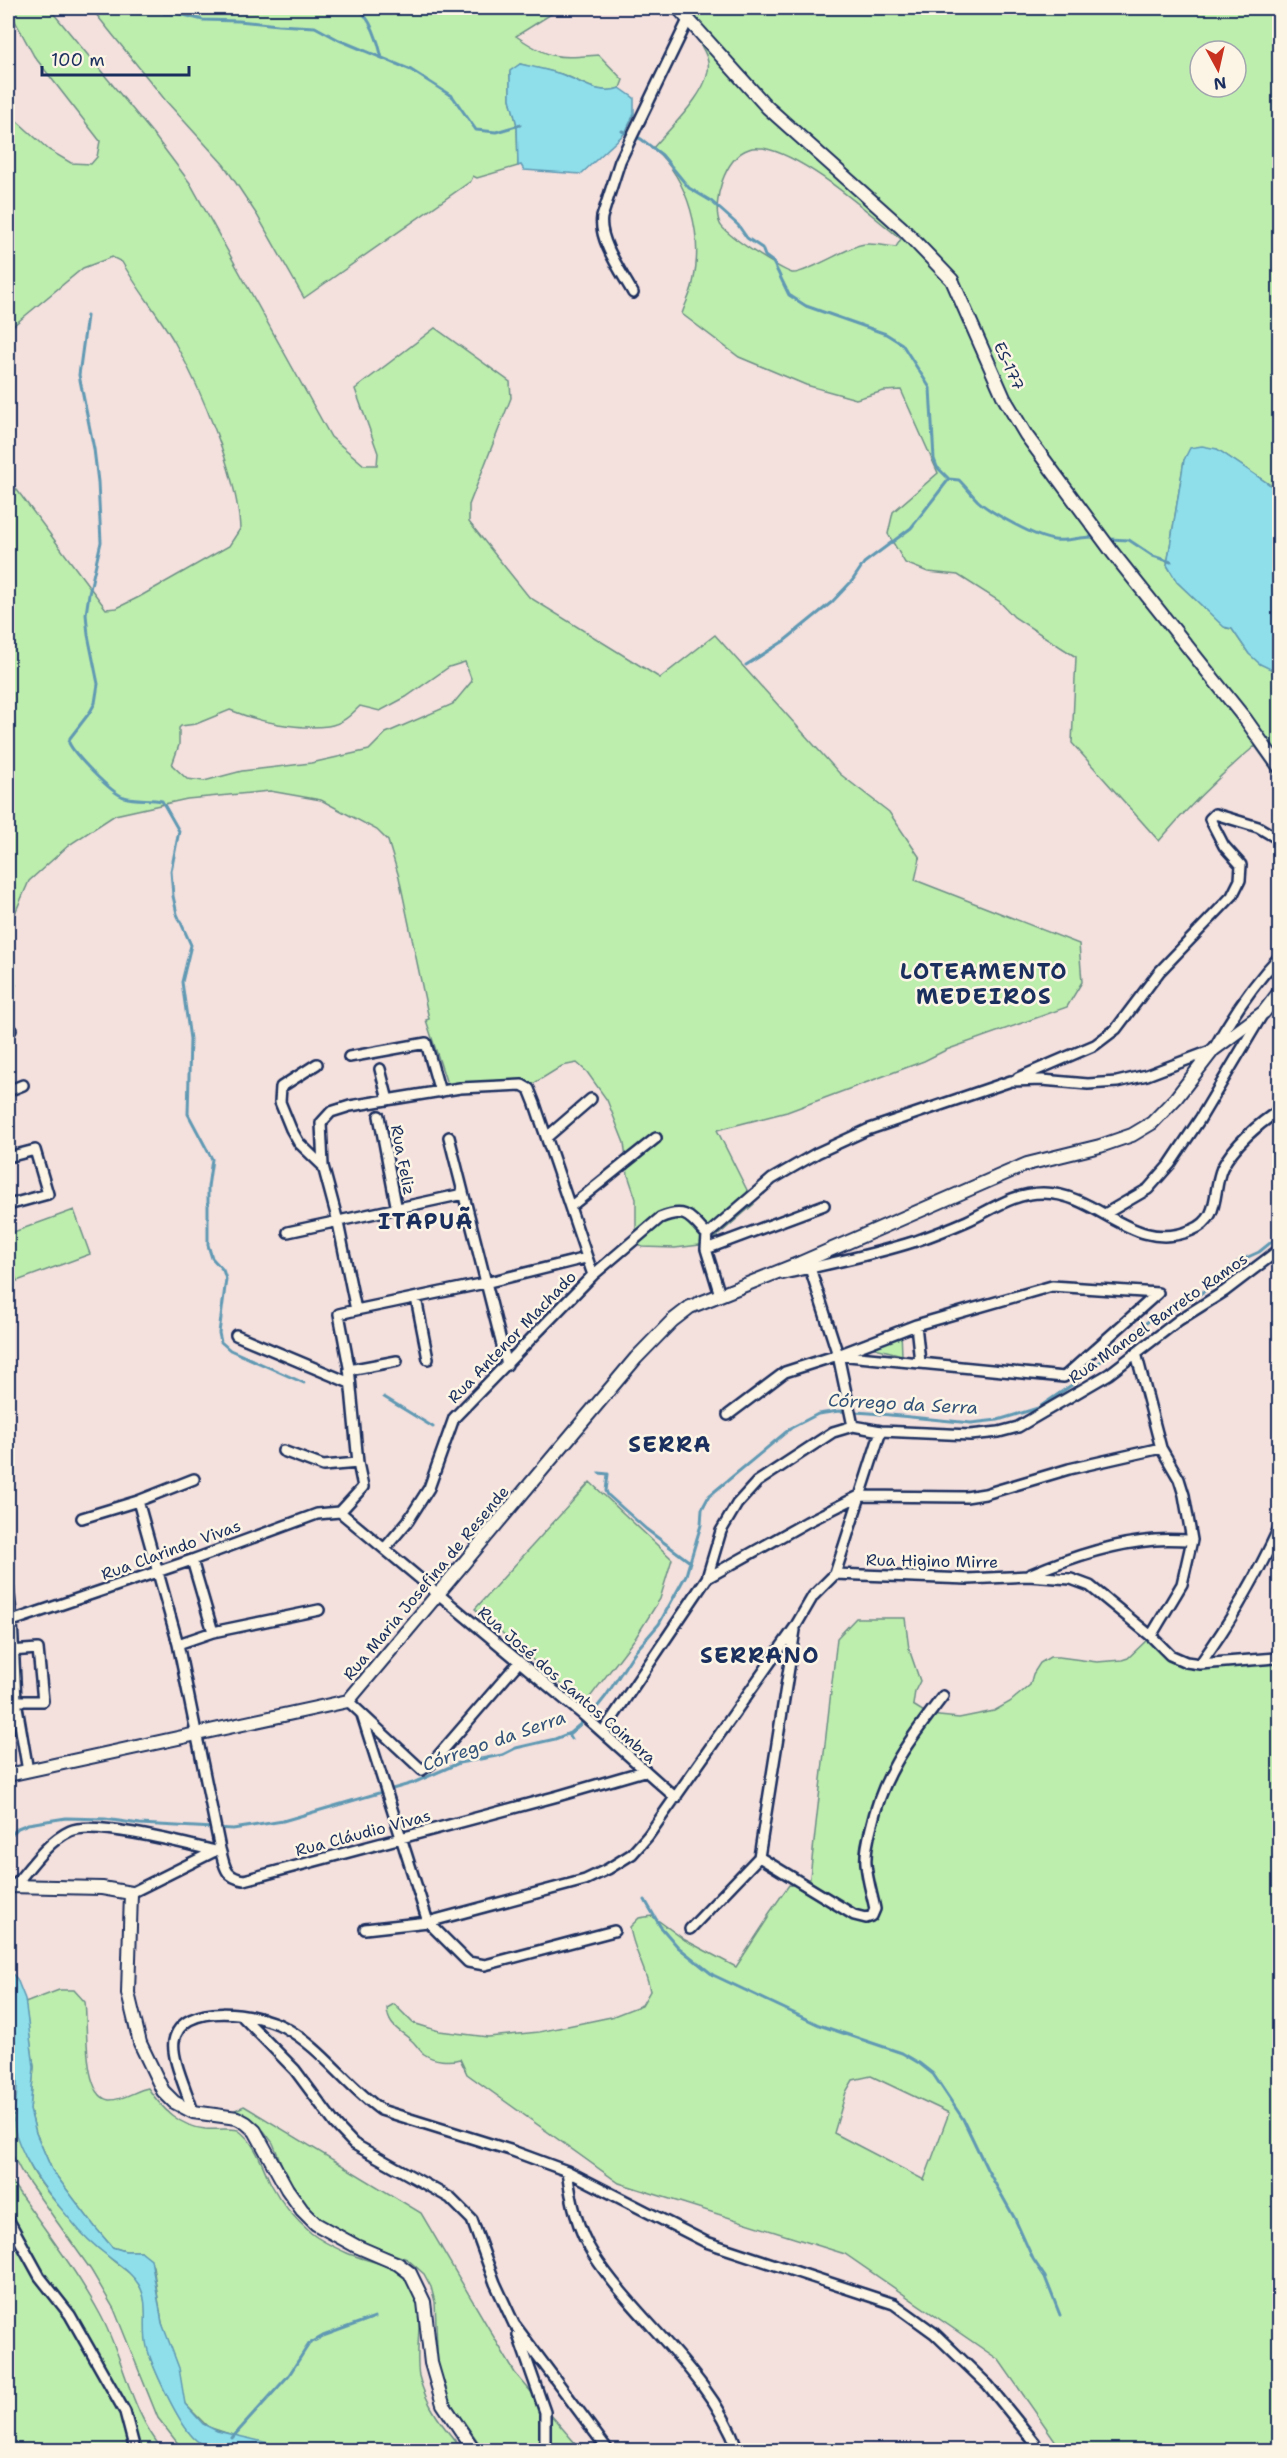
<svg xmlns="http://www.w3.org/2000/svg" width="1287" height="2458" font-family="'Shantell Sans',sans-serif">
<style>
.green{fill:#beeead;stroke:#6c8e86;stroke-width:1.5;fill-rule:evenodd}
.water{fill:#8fdfeb;stroke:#6199b3;stroke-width:1.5}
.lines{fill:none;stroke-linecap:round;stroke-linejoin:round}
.stream{stroke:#6199b3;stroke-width:3}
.street-casing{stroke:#1b2f5e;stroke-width:14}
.secondary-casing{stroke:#1b2f5e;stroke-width:16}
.street{stroke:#fcf5e5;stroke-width:9}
.secondary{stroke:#fcf5e5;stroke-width:12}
.labels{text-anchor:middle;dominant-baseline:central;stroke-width:5;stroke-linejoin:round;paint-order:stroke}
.street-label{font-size:16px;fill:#1b2f5e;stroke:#fcf5e5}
.water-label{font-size:18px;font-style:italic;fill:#32527a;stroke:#fcf5e5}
.district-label{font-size:22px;font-weight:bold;letter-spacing:1.5px;fill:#1b2f5e;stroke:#fcf5e5}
</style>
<rect width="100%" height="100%" fill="#f4e0dd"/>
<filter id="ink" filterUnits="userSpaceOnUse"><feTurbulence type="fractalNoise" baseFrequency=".0167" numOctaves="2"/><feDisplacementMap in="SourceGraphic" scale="12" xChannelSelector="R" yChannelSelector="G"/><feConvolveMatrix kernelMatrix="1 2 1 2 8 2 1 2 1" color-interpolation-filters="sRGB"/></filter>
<g filter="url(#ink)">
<path class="green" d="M 8,8 L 49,8 L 154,135 L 190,183 L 331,437 L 364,465 L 377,465 L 378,453 L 355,389 L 435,328 L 510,382 L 511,398 L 469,505 L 469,522 L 529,597 L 660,678 L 715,635 L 840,774 L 889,812 L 920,858 L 915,880 L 1079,944 L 1082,982 L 1067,1007 L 946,1050 L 924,1061 L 787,1112 L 717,1130 L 754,1204 L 708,1244 L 675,1248 L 642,1247 L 636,1242 L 636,1199 L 628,1175 L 624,1143 L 607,1100 L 587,1072 L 577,1063 L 562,1066 L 520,1092 L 511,1087 L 449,1090 L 426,1020 L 429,1019 L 399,877 L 388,841 L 377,830 L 321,800 L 270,791 L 187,799 L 115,815 L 69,845 L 29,881 L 9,927 L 9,971 L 16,985 L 8,988 L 8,478 L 106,609 L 117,608 L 139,597 L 229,546 L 240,529 C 238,477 201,389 175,343 C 159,315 138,290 122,262 L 112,257 L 83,268 L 8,330 L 8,113 L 49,150 L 71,163 L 91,164 L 97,157 L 100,141 L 34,56 ZM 465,662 L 472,681 L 453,704 L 386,733 L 369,750 L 311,763 L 242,771 L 204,781 L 187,779 L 172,765 L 179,745 L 179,728 L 181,726 L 196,724 L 230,710 C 259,722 297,730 328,726 C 342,724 351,715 360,706 L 380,711 L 406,697 L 449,667 Z
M 91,8 L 561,8 L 516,36 C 551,60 557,58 599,55 L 623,80 L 620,88 C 598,97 581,80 561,74 C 548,70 534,68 520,64 L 510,72 L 510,99 L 517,125 L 518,166 L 477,178 L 473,176 L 471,181 L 304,298 L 257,215 L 224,165 L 166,101 Z
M 671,8 L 1279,8 L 1279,491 L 1217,449 L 1184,460 L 1167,565 L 1177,582 L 1226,628 L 1232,629 L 1249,654 L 1279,673 L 1279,788 L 1273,771 L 1255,746 C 1220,775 1189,806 1159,841 L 1072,743 L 1076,657 L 1014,617 L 999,601 L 958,575 L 928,572 L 905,563 L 888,534 L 893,512 L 938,473 L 901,390 L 884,391 L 856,399 L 806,385 L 739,357 L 682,314 C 685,304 691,294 693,283 C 704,236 689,180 653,148 C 669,129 713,89 708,62 C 705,44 682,22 671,8 ZM 1200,51 L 1236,51 L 1236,87 L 1200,87 ZM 763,148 C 806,156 866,211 901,239 L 896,247 C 885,246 870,242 860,245 C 845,249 803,275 792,273 C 780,269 725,235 720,224 C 711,203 725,156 749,149 C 753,147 759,148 763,148 Z
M 74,1210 L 90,1254 L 17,1281 L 8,1255 L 8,1234 Z
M 901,1330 L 902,1355 L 856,1343 Z
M 590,1482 L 672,1559 L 660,1599 L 636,1637 L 584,1705 L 475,1609 Z
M 856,1618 L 905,1618 L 909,1649 L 920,1681 L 915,1691 L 913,1705 L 929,1715 L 959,1718 L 994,1711 L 1010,1702 L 1030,1685 L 1033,1674 L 1040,1663 L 1050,1657 L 1059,1657 L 1097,1662 L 1122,1660 L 1128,1658 L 1149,1638 L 1184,1667 L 1262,1660 L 1280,1663 L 1279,2450 L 1047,2450 L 1059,2446 L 999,2360 L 845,2254 L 619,2183 L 467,2074 L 460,2059 C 449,2062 434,2061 424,2054 C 419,2050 416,2044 411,2040 C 398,2029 388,2026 387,2008 L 394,2004 L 413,2023 L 439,2031 L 488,2037 L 539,2032 L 611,2017 L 642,2005 L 650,1991 C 646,1968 633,1950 630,1927 L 639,1918 L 652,1916 L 685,1940 L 736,1967 L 768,1918 L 768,1915 L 789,1885 L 809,1886 L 837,1638 ZM 871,2076 L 949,2113 L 924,2180 L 834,2133 L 846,2092 L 853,2080 Z
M 59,1990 L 74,1990 L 85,2002 C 88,2022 82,2096 109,2100 C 122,2101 136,2090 148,2088 C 162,2109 179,2126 205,2129 C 216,2130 227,2128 238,2130 C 256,2143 262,2165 271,2184 C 281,2203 295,2219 311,2233 C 321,2241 336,2248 347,2253 C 367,2262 400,2264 412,2285 C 426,2312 414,2347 419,2376 C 426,2406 444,2428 463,2450 L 298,2450 L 251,2441 L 208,2427 L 185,2404 L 162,2323 L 153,2266 L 141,2251 L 125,2251 L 112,2247 L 95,2227 L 52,2170 L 36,2133 L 30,2110 L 34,2067 L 25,2003 Z
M 244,2106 L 421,2213 L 515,2373 L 581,2450 L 484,2450 L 446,2397 L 438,2369 L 435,2302 L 431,2287 L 424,2274 L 407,2259 L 343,2236 L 312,2214 L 288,2180 L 273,2143 L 264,2131 L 253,2122 L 226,2114 Z
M 15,2115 L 14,2121 C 19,2134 21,2148 27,2160 C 45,2197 78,2226 107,2255 C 117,2266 132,2271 140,2286 C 149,2303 144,2325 147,2344 C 150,2363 182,2431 198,2441 C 207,2447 217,2449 228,2450 L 183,2450 L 158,2418 L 114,2309 L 91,2270 L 21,2171 L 10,2150 L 8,2116 Z
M 8,2177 C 39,2222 74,2266 100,2314 C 124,2358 130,2411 163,2450 L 8,2450 Z"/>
<path class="water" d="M 520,64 C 534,67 548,70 561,74 C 581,81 598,96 620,88 L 634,98 L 634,114 L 625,133 L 581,174 L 524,170 L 521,165 L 518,166 L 517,125 L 510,99 L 510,71 Z
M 1202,446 L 1217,449 L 1279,491 L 1279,673 L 1260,664 L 1249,654 L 1232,629 L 1224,627 L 1177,582 L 1167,565 L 1184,460 L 1190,448 Z
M 8,1969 L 17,1979 L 25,1999 L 34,2067 L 30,2110 L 36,2133 L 52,2170 L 95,2227 L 112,2247 L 125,2251 L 141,2251 L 151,2259 L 162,2323 L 179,2368 L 185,2404 L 203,2424 L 217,2431 L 298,2450 C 275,2451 232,2455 212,2448 C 207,2447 199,2443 196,2440 C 180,2427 152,2367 147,2347 C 142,2327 150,2303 139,2285 C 131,2272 120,2266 109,2257 C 96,2247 83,2236 73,2223 C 51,2197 27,2168 16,2135 C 11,2118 18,2099 17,2081 C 16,2043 7,2007 8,1969 Z"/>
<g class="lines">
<path class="stream" d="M 357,8 C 370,16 379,43 382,58
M 164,13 L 176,13 L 203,20 L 239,21 L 278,25 L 315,27 L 339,40 L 411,70 L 436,86 L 453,97 L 476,130 L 496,132 L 520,125
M 622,131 L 641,139 L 662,155 L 689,188 L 711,201 L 738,225 L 747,238 L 762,248 L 765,256 L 773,262 L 789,295 L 806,306 L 886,334 L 902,344 L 930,388 L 934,459 L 937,467 L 949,479 L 959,480 C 966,487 972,495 978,501 C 991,513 1037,538 1054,540 C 1067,542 1081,536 1096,537
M 87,316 L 79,375 L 94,449 L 98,482 L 101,542 L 89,594 L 86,614 L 88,635 L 98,684 L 95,703 L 90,712 L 70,738 L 69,743 C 75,755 111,793 124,797 C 136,801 150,798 162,801 L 179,831 L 171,871 L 173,896 L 177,914 L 191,945 L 182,982 L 190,1039 L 188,1114 L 212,1159 L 208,1187 L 208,1245 L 212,1258 L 223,1270 L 226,1279 L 219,1333 L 221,1342 L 230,1350 L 304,1383
M 1108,539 L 1129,540 L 1153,556 L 1171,562
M 746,665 L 784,641 L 832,602 L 852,581 L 864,563 L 911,528 L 949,479
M 384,1397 L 433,1427
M 599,1473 L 608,1474 L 606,1491 L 608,1495 L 646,1529 L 690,1562
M 568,1734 L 571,1739
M 8,1838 L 18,1828 L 28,1824 L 66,1818 L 105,1819 L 140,1824 L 233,1829 L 283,1821 L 413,1783 L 459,1763 L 502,1755 L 516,1748 L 555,1739 L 570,1733 L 590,1716 L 606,1696 L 634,1653 L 659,1624 L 686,1575 L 701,1525 L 702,1509 L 709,1496 L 791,1428 L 818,1414 L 839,1411 L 870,1413 L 971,1423 L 998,1420 L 1038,1408 L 1076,1382 L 1151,1319 L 1181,1306 L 1209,1288 L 1237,1262 L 1259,1252 L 1280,1235
M 645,1900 L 660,1926 L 678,1947 L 713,1975 L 819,2025 L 902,2053 L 919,2063 L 933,2074 L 963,2119 L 987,2169 L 1015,2219 L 1033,2259 L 1045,2277 L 1060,2315
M 232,2438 L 289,2375 L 309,2344 L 323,2336 L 375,2317"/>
<g class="street-casing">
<path id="street" d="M 633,293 C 622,273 598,240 602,217 L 620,161 L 688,20
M 8,1031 L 11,1030
M 349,1057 L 426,1043 L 440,1092
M 317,1064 L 281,1087 L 280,1102 L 291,1129 L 299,1143 L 323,1166 L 337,1218 L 356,1310 L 339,1314 L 349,1367 L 358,1463 L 363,1487 L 340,1512
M 380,1069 L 388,1100
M 1018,1078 L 1095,1045 L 1116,1029 L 1159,972 L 1232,896 L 1240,880 L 1241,865 L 1224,846 L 1210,819 L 1215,814 L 1258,827 L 1280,840
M 8,1091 L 23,1085
M 379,1116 L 397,1210
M 449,1137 L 507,1365
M 547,1137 L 591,1099
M 8,1157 L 35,1150 L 48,1194 L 8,1205
M 323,1166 L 321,1123 L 331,1112 L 350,1106 L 460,1088 L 522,1085 L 529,1089 L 535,1104 L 593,1275
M 570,1207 L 656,1138
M 1105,1214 L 1148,1189 L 1170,1164 L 1200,1119 L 1262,1015
M 288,1232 L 463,1194
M 706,1249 L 824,1205
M 810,1268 L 838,1355 L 853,1426
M 783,1274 C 827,1264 873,1255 916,1241 C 933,1235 951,1228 967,1221 C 993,1209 1013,1193 1043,1193 C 1099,1193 1133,1255 1192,1230 C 1221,1219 1212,1191 1222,1168 C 1233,1146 1259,1123 1280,1110
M 720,1295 L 706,1249 L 707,1235 L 772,1179 L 817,1153 L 867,1130 L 1011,1081 L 1042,1080 L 1088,1084 L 1117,1082 L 1147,1075 L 1213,1050 C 1232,1016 1252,985 1280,956
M 416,1298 L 428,1359
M 356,1310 L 485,1283 L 586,1258
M 916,1325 L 920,1362
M 236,1335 L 350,1383
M 1136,1353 L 1161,1448 L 1179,1479 L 1184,1495 L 1192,1540 L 1182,1584 L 1151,1636
M 349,1370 L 397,1361
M 728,1415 L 785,1372 L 838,1355 L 916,1325 L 1052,1286 L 1158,1293 L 1064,1377 L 838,1355
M 283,1451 L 323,1466 L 358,1463
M 138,1501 L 178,1644 L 220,1849 C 225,1866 224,1877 244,1880 L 558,1796 L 644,1771
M 340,1512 L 582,1714 L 676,1798
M 82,1518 L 138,1501 L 194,1479
M 385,1548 L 408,1521 L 429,1488 L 454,1418 L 593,1275 L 660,1218 C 686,1207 690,1217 707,1235
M 192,1560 L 213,1632
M 835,1574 L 968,1579 L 1028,1576 L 1071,1579 L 1090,1586 L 1151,1636 L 1170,1655 L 1186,1662 L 1200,1664 L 1276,1658 L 1280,1660
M 1029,1575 C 1066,1559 1114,1543 1155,1540 C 1167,1539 1180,1540 1192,1540
M 707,1578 L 807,1522 L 859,1496 L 966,1497 L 985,1494 L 1069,1469 L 1161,1448
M 8,1586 L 12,1621 L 16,1701 L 28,1771
M 12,1621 L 192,1560 L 317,1514 L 340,1512
M 178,1644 L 213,1632 L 319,1610
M 10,1651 L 38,1649 L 43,1701 L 16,1701
M 1200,1664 C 1232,1620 1257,1576 1280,1526
M 348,1701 L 422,1770 L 431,1764 L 519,1662
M 362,1715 L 428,1922 L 468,1962 L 485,1965 L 614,1931
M 603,1732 L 707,1578 L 721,1531 L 737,1504 L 757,1482 L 833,1432 L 853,1426 L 881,1431 L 970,1435 L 999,1432 L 1018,1427 L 1109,1374 L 1179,1320 L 1225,1291 L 1280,1249
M 759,1857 L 854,1915 L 866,1918 L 872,1916 L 875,1909 C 872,1894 867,1879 866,1864 C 865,1852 868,1840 871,1828 C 884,1771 909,1741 943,1696
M 15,1885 C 30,1867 48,1841 70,1831 C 95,1820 186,1844 215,1851 L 220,1849
M 131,1893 L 215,1851
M 365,1929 L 428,1922 L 585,1880 L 608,1869 L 632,1854 L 648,1836 L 795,1627 L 813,1596 L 835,1574 L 881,1431
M 690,1929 L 759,1857 L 795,1630
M 243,2017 L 295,2070 L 336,2125 L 354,2144 L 450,2198 L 472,2220 L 495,2283 L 514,2324 L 608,2450
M 193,2112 C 188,2093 171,2059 174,2041 C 182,2000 259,2013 284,2027 C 322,2048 346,2085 381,2110 L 510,2150 L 567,2171 L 706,2242 L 894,2304 L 934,2333 L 988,2385 L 1035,2443
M 567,2171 C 571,2200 577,2229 593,2254 C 637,2322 710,2372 738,2450
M 8,2219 L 40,2277 L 70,2315 L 125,2412 L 135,2450
M 518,2335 L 545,2412 L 545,2450"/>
</g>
<g class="secondary-casing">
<path id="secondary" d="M 678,8 L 767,107 L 902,228 L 952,280 L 1004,398 L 1026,435 L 1113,553 L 1246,720 L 1280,768
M 8,1775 L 348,1701 L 636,1358 L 672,1321 L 690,1307 L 800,1263 L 1027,1164 L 1100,1146 L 1132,1135 L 1152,1123 L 1176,1098 L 1213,1050 L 1264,1012 L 1280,991
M 8,1886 L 102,1888 L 131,1893 L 128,1993 L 140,2043 L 163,2091 L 174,2102 L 193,2112 L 237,2118 L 246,2123 L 255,2131 L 287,2189 L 302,2210 L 316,2224 L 356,2246 L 398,2264 L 410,2273 L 424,2302 L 431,2363 L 443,2404 L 474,2450"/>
</g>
<use href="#street" class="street"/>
<use href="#secondary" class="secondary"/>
</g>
</g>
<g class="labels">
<g class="street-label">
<text transform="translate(1009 366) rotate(66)">ES-177</text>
<text transform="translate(403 1160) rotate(79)">Rua Feliz</text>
<text transform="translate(1158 1318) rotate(-35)">Rua Manoel Barreto Ramos</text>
<text transform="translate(512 1337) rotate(-46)">Rua Antenor Machado</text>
<text transform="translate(171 1550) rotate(-20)">Rua Clarindo Vivas</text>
<text transform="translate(932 1561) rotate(1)">Rua Higino Mirre</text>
<text transform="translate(426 1583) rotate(-50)">Rua Maria Josefina de Resende</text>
<text transform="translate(567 1685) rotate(41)">Rua José dos Santos Coimbra</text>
<text transform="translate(363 1833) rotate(-15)">Rua Cláudio Vivas</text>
</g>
<g class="water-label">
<text transform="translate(903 1404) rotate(3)">Córrego da Serra</text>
<text transform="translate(494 1741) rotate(-19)">Córrego da Serra</text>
</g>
<g class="district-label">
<text x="984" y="971">LOTEAMENTO<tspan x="984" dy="25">MEDEIROS</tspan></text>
<text x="426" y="1221">ITAPUÃ</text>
<text x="670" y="1444">SERRA</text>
<text x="760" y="1655">SERRANO</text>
</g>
</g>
<rect width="1287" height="2458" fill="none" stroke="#fcf5e5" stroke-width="30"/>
<rect x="15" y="15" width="1257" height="2428" fill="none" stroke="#1b2f5e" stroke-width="2" filter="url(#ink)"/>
<g transform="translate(1218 69) rotate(172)"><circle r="28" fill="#fcf5e5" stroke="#a2a6af" stroke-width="1.5"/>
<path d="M0-4.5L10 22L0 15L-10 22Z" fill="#c8321e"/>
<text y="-9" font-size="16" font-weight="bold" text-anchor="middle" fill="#1b2f5e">N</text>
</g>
<path d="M42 66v9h147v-9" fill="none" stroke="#1b2f5e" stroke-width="3"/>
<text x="51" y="66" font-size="18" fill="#1b2f5e" stroke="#fcf5e5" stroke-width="4.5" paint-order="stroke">100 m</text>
</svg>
